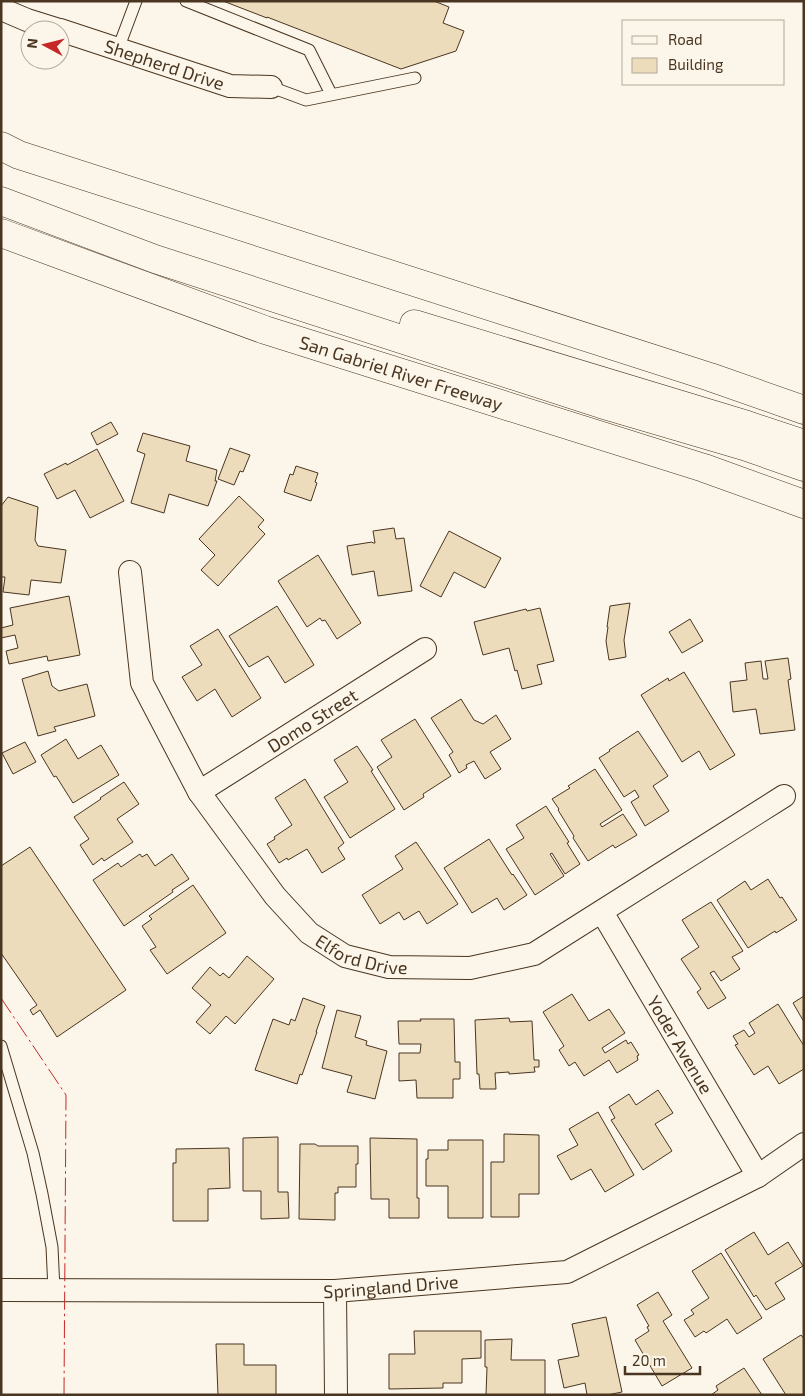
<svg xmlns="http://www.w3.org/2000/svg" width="805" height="1396" font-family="'Exo 2',sans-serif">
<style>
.building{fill:#ecdcbc;stroke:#4a3520}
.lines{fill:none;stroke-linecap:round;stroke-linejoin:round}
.lane-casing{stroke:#4a3520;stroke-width:13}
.street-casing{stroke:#4a3520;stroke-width:24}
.highway-casing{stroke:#4a3520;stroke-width:29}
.lane{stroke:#fbf6e9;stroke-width:11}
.street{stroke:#fbf6e9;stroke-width:22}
.highway{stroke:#fbf6e9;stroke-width:28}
.power{stroke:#c62828;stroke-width:1;stroke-dasharray:18 4 2.5 4;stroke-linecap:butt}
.labels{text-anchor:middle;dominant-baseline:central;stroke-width:4;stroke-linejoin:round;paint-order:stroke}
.street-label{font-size:18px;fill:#4a3520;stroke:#fbf6e9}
</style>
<rect width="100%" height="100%" fill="#fbf6e9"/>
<path class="building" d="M 223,1 L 434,1 L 449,7 L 443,23 L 464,31 L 456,51 L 401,69 L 267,17 L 267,18 Z
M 111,422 L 118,434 L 97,445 L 91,433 Z
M 143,433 L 190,446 L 186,461 L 217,470 L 215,481 L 217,481 L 208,506 L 169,494 L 164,513 L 131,503 L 145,454 L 137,451 Z
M 230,448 L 250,455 L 243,472 L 240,471 L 234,485 L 218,479 Z
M 97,449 L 124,501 L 90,518 L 75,490 L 57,499 L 44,474 L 66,463 L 67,465 Z
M 296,466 L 318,473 L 315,482 L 317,483 L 311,501 L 284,492 L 290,474 L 293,475 Z
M 239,496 L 264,520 L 258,527 L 265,534 L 218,586 L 201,570 L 215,555 L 199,539 Z
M 8,497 L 38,507 L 35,540 L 38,546 L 66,550 L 61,583 L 31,580 L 29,595 L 3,592 L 5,577 L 1,577 L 1,506 Z
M 394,528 L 396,539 L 404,538 L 412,591 L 378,596 L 374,571 L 352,575 L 347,546 L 372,542 L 373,543 L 375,543 L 373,531 Z
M 449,531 L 501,558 L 485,588 L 454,572 L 441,597 L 420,586 Z
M 318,555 L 361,623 L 337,639 L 325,620 L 322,621 L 320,618 L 307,627 L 278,581 Z
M 69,596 L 80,655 L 48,661 L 47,656 L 9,664 L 6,651 L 18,648 L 15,635 L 1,638 L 1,628 L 13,625 L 10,608 Z
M 630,603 L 624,640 L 626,657 L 609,660 L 606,641 L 608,627 L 607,627 L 610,606 Z
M 277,606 L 314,665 L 285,683 L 268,656 L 249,667 L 229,636 Z
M 540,608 L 554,661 L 537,665 L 542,684 L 522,689 L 517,670 L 515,671 L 509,648 L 483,655 L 474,622 L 526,609 L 527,611 Z
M 690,619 L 703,641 L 682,653 L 669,632 Z
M 218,629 L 261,698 L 232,717 L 215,689 L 197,701 L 182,677 L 202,665 L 190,646 Z
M 788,658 L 791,679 L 788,680 L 795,730 L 760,734 L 756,709 L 733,712 L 730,682 L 747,680 L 745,663 L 761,661 L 763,679 L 768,679 L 765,661 Z
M 48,671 L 52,686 L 59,691 L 87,684 L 95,716 L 54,727 L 56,731 L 38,736 L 22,679 Z
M 684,672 L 735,755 L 710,770 L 699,751 L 682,762 L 641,695 L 668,678 L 669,681 Z
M 461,699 L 474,720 L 483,724 L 496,715 L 511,739 L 490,752 L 501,769 L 485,779 L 474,761 L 466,765 L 467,768 L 459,773 L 449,755 L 453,752 L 431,718 Z
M 415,719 L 451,776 L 423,794 L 424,797 L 404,810 L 377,767 L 392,757 L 381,740 Z
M 638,731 L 668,776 L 653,786 L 669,811 L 645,826 L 631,802 L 639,797 L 635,790 L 624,797 L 599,758 L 610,751 L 609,750 Z
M 66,739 L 78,759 L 101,745 L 119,775 L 73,803 L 56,776 L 54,777 L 41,755 Z
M 25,742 L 36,762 L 13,774 L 2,753 Z
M 357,746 L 373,770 L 371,771 L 395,809 L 350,838 L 324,797 L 348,782 L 334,760 Z
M 595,769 L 622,810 L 600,824 L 602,827 L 623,814 L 637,835 L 615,848 L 613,845 L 588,861 L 573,838 L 574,836 L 558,810 L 559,809 L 552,799 L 570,788 L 568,786 Z
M 305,779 L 344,843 L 338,848 L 345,859 L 322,873 L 307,849 L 288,860 L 287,858 L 279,863 L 267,844 L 275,839 L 274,837 L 292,825 L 275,798 Z
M 124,782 L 139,804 L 117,819 L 133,842 L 104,861 L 102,858 L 93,865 L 80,845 L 89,839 L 74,817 L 101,799 L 100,798 Z
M 546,806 L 569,842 L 567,843 L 580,864 L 565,874 L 552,853 L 550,854 L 564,876 L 535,895 L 506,849 L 524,838 L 516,825 Z
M 489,839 L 512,875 L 513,874 L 527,895 L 504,910 L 497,898 L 472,913 L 444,868 Z
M 416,842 L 458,904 L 427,924 L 419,911 L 404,920 L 399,912 L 380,924 L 362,895 L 403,869 L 395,856 Z
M 30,847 L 126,990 L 57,1037 L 40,1010 L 33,1015 L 30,1010 L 37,1005 L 1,953 L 1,866 Z
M 140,854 L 142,857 L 147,854 L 155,866 L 172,854 L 189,879 L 172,890 L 173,892 L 124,926 L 93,880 L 118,863 L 121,867 Z
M 768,879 L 780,898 L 782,897 L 797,920 L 776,933 L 775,931 L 748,948 L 717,900 L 745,881 L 751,890 Z
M 193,885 L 226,933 L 167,974 L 150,950 L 156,947 L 142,926 L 152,919 L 149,916 Z
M 711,902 L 743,951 L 732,957 L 740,969 L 721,981 L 714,971 L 710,973 L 726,998 L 708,1009 L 697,992 L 701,989 L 681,959 L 699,947 L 682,920 Z
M 247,956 L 274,979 L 235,1024 L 226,1016 L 210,1034 L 196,1022 L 211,1005 L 192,988 L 210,967 L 220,976 L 223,973 L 229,978 Z
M 572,994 L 589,1021 L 609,1009 L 625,1033 L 602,1048 L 605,1053 L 626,1040 L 628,1044 L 631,1042 L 639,1055 L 637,1056 L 638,1060 L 617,1073 L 609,1060 L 584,1076 L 575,1062 L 569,1066 L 559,1050 L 564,1046 L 543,1012 Z
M 804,996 L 804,1022 L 793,1003 Z
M 303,998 L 325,1006 L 316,1032 L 317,1032 L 302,1075 L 300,1074 L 297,1084 L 255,1070 L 273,1019 L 289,1025 L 291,1019 L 295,1021 Z
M 778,1004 L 804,1046 L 804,1069 L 779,1084 L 768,1066 L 754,1075 L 735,1045 L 738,1044 L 733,1036 L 744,1030 L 749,1037 L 755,1033 L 749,1023 Z
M 337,1010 L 361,1016 L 355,1037 L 367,1041 L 366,1045 L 387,1051 L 375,1099 L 347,1092 L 352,1076 L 322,1068 Z
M 509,1018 L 510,1022 L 532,1021 L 534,1060 L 539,1060 L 539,1067 L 534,1067 L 535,1072 L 509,1074 L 509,1072 L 495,1073 L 496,1089 L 480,1089 L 479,1074 L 477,1074 L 475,1020 Z
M 420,1019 L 454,1019 L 455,1062 L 460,1062 L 460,1079 L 453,1079 L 453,1098 L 417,1098 L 416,1080 L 399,1081 L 399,1053 L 420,1053 L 421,1044 L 399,1044 L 398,1021 L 421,1021 Z
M 658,1090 L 673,1113 L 655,1124 L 672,1151 L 643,1170 L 611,1120 L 615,1118 L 609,1107 L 629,1094 L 636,1105 Z
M 598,1112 L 634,1175 L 605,1192 L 591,1169 L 571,1180 L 557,1156 L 578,1145 L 569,1129 Z
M 504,1134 L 539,1135 L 539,1194 L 519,1194 L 519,1217 L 491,1217 L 491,1162 L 504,1162 Z
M 278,1137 L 278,1192 L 288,1192 L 289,1218 L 261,1219 L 261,1191 L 243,1191 L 243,1138 Z
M 370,1138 L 417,1139 L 417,1198 L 419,1198 L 419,1218 L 389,1218 L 389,1199 L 371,1199 Z
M 448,1140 L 483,1140 L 483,1218 L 448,1218 L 448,1186 L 426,1186 L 426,1159 L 428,1159 L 428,1150 L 448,1150 Z
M 300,1144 L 315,1144 L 318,1146 L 358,1146 L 358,1164 L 356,1164 L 356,1187 L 338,1187 L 338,1193 L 335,1193 L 335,1220 L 299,1219 Z
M 229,1148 L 230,1188 L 208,1189 L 208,1221 L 173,1221 L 173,1163 L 176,1163 L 176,1149 Z
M 754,1232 L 768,1255 L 788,1242 L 803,1266 L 775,1283 L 785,1299 L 766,1310 L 756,1295 L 754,1297 L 725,1250 Z
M 721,1253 L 762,1318 L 737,1334 L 727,1319 L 706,1333 L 704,1331 L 695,1337 L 684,1320 L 694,1314 L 691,1310 L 709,1298 L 692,1271 Z
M 658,1292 L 672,1315 L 663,1321 L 692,1368 L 662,1386 L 635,1340 L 649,1331 L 647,1327 L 649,1326 L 637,1305 Z
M 606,1317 L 622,1392 L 607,1395 L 587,1395 L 585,1383 L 564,1388 L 558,1360 L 579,1356 L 572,1324 Z
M 414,1331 L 481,1331 L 481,1358 L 462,1359 L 462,1383 L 443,1383 L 443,1388 L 389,1389 L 389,1354 L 415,1354 Z
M 801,1335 L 804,1339 L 804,1395 L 786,1395 L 763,1359 Z
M 512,1339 L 511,1360 L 545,1360 L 545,1395 L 486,1395 L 487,1367 L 485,1367 L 485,1340 Z
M 216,1344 L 244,1344 L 244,1365 L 276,1365 L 276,1395 L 218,1395 Z
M 744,1368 L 762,1395 L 711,1395 L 718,1390 L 716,1386 Z"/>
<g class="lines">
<g class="lane-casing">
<path id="lane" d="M 186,1 L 309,50 L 331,94
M 118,49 L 136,1
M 271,87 L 306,100 L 415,78
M 1,1046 L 33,1153 L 42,1194 L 52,1247 L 54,1290"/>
</g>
<g class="street-casing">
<g id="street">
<path d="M 1,9 L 27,20 L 59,30"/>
<path id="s1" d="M 60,30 L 230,86 L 271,87"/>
<path id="s2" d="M 130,572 L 142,683 L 199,792 L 275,896 L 309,933 L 345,956 L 389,967 L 470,968 L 534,954 L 784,796"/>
<path id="s3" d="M 199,792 L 425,649"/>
<path id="s4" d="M 602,912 L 758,1176"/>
<path id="s5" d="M 1,1290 L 335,1291 L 567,1272 L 758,1176 L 804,1144"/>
<path d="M 335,1291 L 336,1395"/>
</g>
</g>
<g class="highway-casing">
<g id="highway">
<path d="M 1,146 L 19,155 L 710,377 L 804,410"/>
<path d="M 1,201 L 155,259 L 601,404 L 744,446 L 804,467"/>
<path id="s6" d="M 1,233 L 265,330 L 704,468 L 804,504"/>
<path d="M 414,324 L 747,425 L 804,444"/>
</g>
</g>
<use href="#lane" class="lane"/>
<use href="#street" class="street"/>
<use href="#highway" class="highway"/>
<path class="power" d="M 1,998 L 66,1095 L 64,1395"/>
</g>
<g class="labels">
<g class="street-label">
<text stroke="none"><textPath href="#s1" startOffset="110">Shepherd Drive</textPath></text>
<text stroke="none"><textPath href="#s6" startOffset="424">San Gabriel River Freeway</textPath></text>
<text stroke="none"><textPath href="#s3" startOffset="134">Domo Street</textPath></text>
<text stroke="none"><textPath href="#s2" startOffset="472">Elford Drive</textPath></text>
<text stroke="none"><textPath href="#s4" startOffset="154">Yoder Avenue</textPath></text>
<text stroke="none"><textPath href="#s5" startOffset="390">Springland Drive</textPath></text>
</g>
</g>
<rect width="805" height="1396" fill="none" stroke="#4a3520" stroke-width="5"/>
<rect x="622" y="20" width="162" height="65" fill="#fbf6e9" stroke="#b4a999"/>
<rect x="632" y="36" width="25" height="8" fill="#fbf6e9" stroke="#b4a999"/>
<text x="668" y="45" font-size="15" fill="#4a3520">Road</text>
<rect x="632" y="58" width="25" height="15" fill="#ecdcbc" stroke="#b4a999"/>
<text x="668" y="70" font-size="15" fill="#4a3520">Building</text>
<g transform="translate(45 45) rotate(277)"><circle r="24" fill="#fbf6e9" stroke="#b4a999"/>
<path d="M0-4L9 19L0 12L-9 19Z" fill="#c62828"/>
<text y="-8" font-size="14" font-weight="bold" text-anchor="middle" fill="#4a3520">N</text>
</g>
<path d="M625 1366v8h75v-8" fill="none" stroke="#4a3520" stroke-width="2.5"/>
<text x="632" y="1366" font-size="15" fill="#4a3520" stroke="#fbf6e9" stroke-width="4" paint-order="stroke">20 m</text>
</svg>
